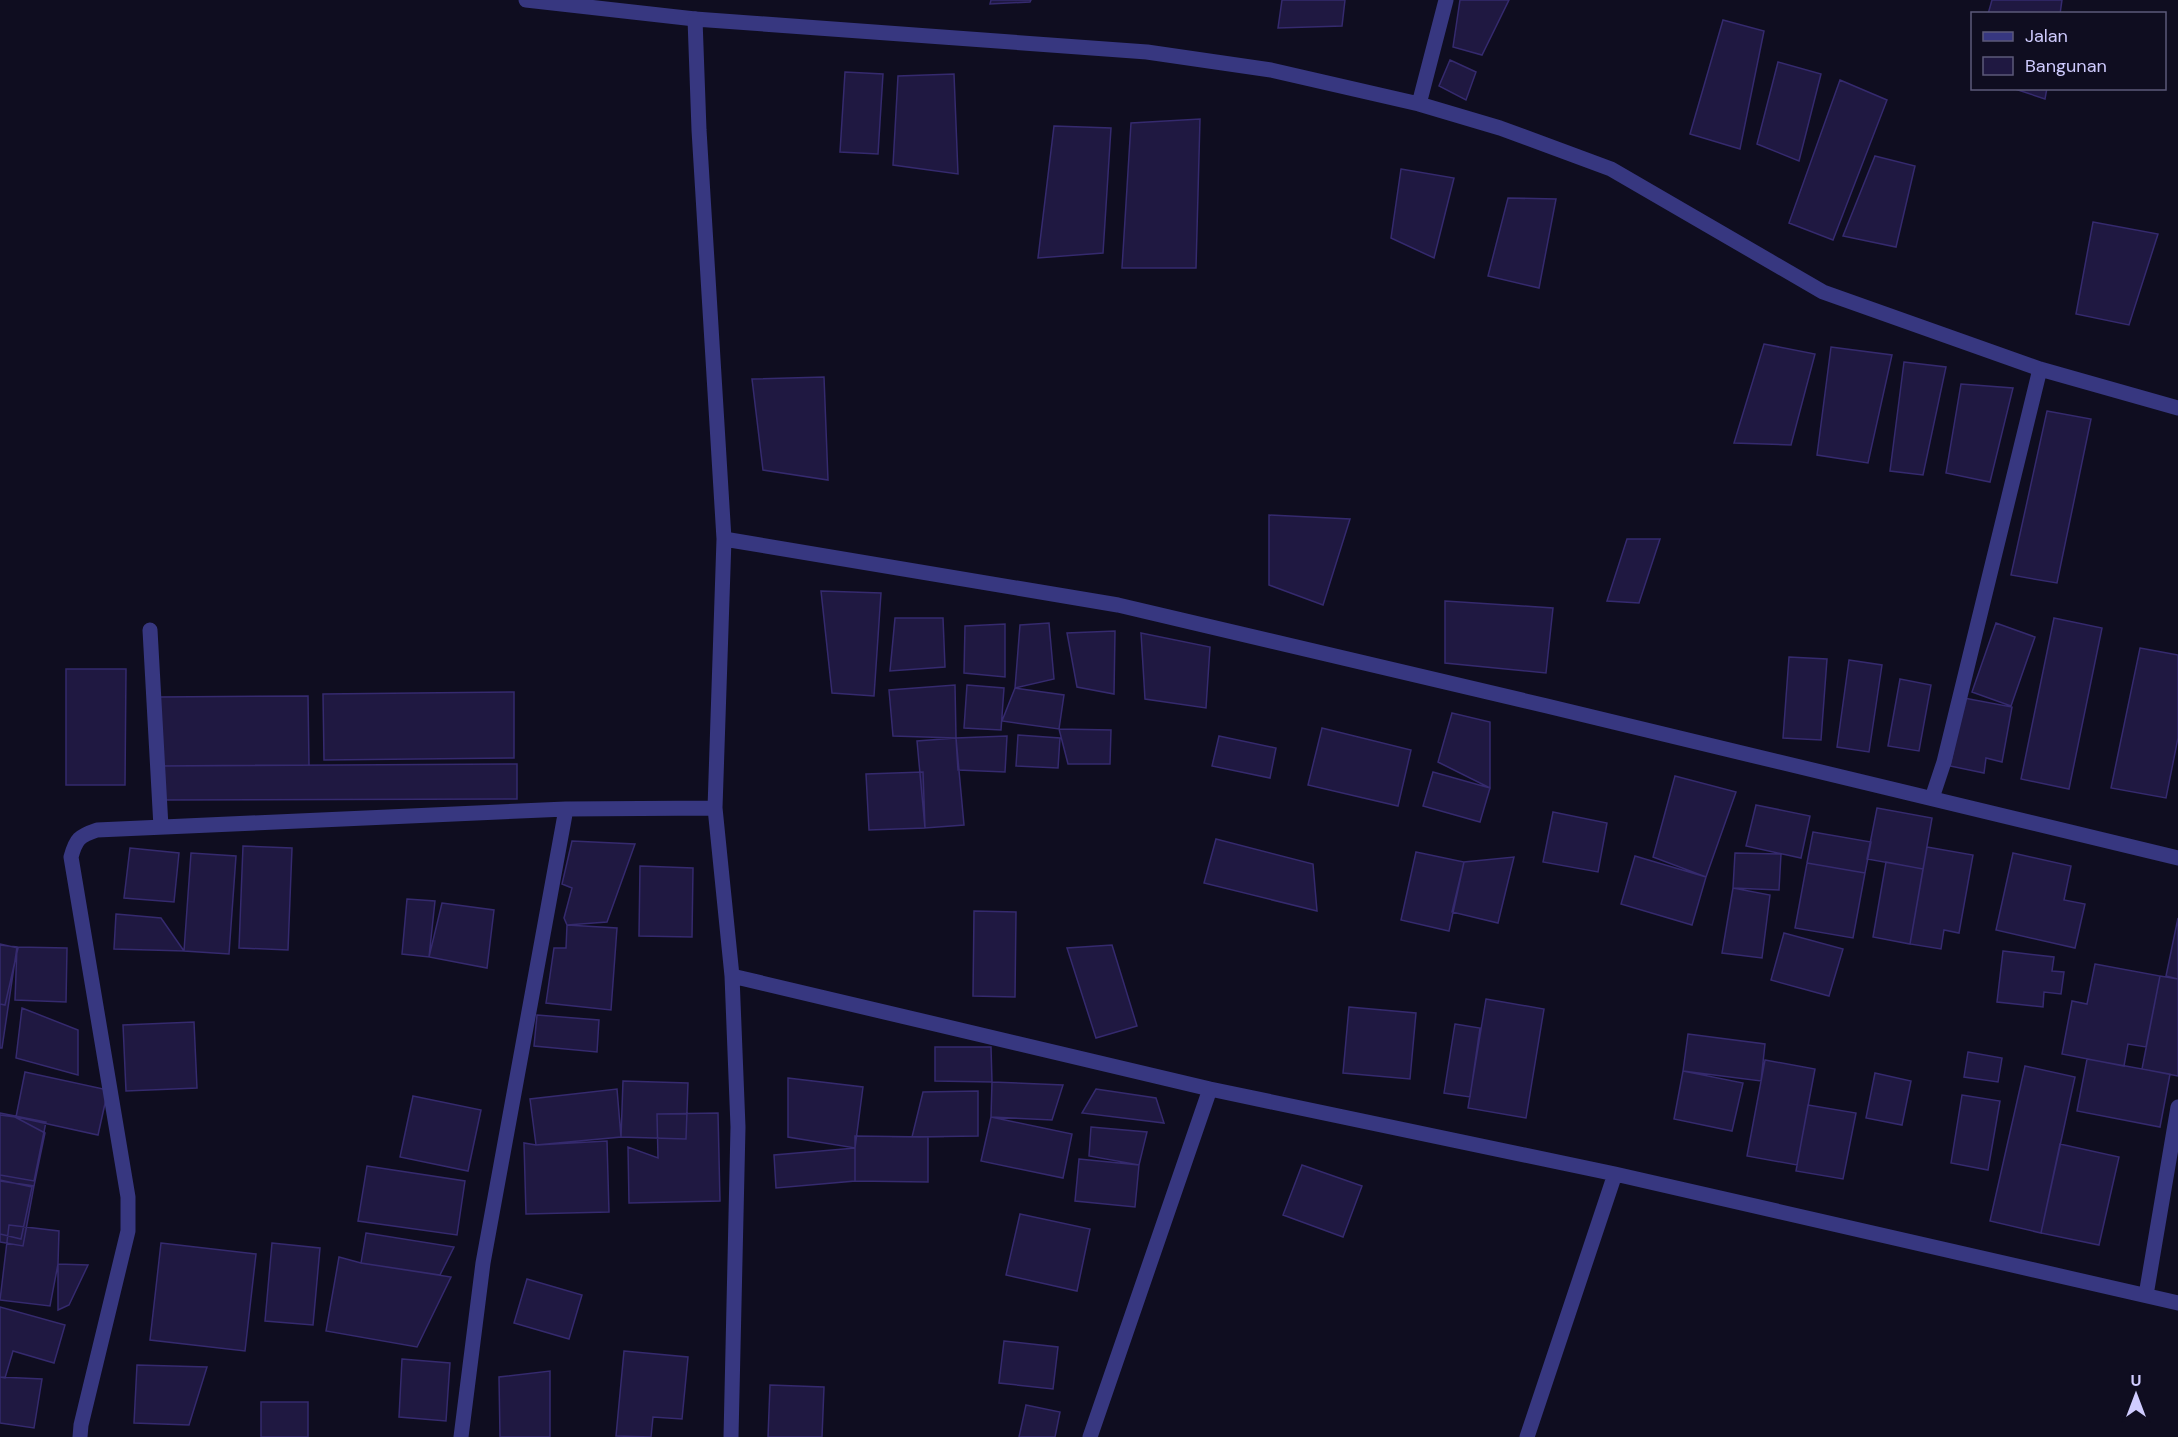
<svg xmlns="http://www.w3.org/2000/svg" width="2178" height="1437" font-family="'DM Sans',sans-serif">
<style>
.building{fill:#1f1841;stroke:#352a6e;stroke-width:1.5}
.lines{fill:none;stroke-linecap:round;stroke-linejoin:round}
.lane{stroke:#373780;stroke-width:15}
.street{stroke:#373780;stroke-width:15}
</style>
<rect width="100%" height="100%" fill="#0f0d20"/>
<path class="building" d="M 991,0 L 1031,0 L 1030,2 L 990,4 Z
M 1282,0 L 1345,0 L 1342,26 L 1278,28 Z
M 1460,0 L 1509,0 L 1482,55 L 1453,47 Z
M 1992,0 L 2062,0 L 2060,14 L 1988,14 Z
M 1723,20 L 1764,31 L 1740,149 L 1690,134 Z
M 1450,60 L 1476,72 L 1466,100 L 1439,86 Z
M 1778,62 L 1821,74 L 1799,161 L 1757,144 Z
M 845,72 L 883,74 L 878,154 L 840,152 Z
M 954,74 L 958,174 L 893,165 L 898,76 Z
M 1840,80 L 1887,100 L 1833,240 L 1789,223 Z
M 2012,88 L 2047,88 L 2045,99 Z
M 1200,119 L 1196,268 L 1122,268 L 1131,123 Z
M 1054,126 L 1111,128 L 1103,253 L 1038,258 Z
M 1875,156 L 1915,166 L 1896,247 L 1843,236 Z
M 1401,169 L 1454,178 L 1434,258 L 1391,238 Z
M 1508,198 L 1556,199 L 1539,288 L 1488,276 Z
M 2093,222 L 2158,234 L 2129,325 L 2076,314 Z
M 1764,344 L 1815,354 L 1791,445 L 1734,443 Z
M 1831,347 L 1892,355 L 1868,463 L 1817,455 Z
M 1904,362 L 1946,367 L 1923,475 L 1890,471 Z
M 824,377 L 828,480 L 763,470 L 752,379 Z
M 1961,384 L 2013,388 L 1990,482 L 1946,473 Z
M 2047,411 L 2091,419 L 2057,583 L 2011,575 Z
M 1269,515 L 1350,519 L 1323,605 L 1269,585 Z
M 1627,539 L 1660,539 L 1639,603 L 1607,601 Z
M 821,591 L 881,593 L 874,696 L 832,693 Z
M 1445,601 L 1553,608 L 1546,673 L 1445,663 Z
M 895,618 L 943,618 L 945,667 L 890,671 Z
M 2054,618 L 2102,628 L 2069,789 L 2021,779 Z
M 1049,623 L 1054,679 L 1015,688 L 1020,625 Z
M 1996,623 L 2035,637 L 2011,706 L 1972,692 Z
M 1005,624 L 1005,677 L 964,673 L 965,626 Z
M 1115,631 L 1114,694 L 1077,687 L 1067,633 Z
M 1141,633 L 1210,647 L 1206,708 L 1145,699 Z
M 2140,648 L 2178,655 L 2178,738 L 2166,798 L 2111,788 Z
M 1789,657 L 1827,659 L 1821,740 L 1783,738 Z
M 1849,660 L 1882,665 L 1869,752 L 1837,747 Z
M 66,669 L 126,669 L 125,785 L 66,785 Z
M 1900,679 L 1931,685 L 1919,751 L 1888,746 Z
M 955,685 L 956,738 L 893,736 L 889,690 Z
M 967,685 L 1004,688 L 1001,730 L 964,728 Z
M 1015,688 L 1064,695 L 1059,729 L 1002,721 Z
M 514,692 L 514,758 L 324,760 L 323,694 Z
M 308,696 L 309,765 L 158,766 L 158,697 Z
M 1964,698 L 2012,707 L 2002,762 L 1986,758 L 1984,773 L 1950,766 Z
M 1452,713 L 1490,722 L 1490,788 L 1438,762 Z
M 1322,728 L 1411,750 L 1398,806 L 1308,785 Z
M 1059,729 L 1111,730 L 1110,764 L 1068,764 Z
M 1018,735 L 1060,738 L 1058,768 L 1016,766 Z
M 1007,736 L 1005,772 L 958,770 L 956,738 Z
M 1219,736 L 1276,748 L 1270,778 L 1212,766 Z
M 956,738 L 964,825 L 925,828 L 917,741 Z
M 517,764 L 517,799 L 160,800 L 158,766 Z
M 923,772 L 925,828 L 869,830 L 866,774 Z
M 1433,772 L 1490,788 L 1480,822 L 1423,806 Z
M 1675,776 L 1736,792 L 1706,877 L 1653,857 Z
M 1756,805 L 1810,816 L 1801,858 L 1746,846 Z
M 1877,808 L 1932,818 L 1923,869 L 1867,859 Z
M 1553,812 L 1607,823 L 1598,872 L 1543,862 Z
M 1813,832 L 1871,842 L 1865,873 L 1807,863 Z
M 1216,839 L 1313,864 L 1317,911 L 1204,883 Z
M 572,841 L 635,844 L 607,922 L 567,925 L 564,918 L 572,888 L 562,884 Z
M 243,846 L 292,848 L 288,950 L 239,948 Z
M 1927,847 L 1973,855 L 1959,933 L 1944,930 L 1941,949 L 1910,944 Z
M 130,848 L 179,853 L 174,902 L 124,898 Z
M 1416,852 L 1464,862 L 1449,931 L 1401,920 Z
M 191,853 L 236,856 L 229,954 L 184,951 Z
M 1735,853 L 1781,854 L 1779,890 L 1733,888 Z
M 2013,853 L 2071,866 L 2064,900 L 2085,904 L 2075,948 L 1996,930 Z
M 1635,856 L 1706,877 L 1692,925 L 1621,904 Z
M 1514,857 L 1498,923 L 1452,912 L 1464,862 Z
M 1886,862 L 1923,869 L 1910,944 L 1873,937 Z
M 1807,863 L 1865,873 L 1853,938 L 1795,928 Z
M 640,866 L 693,868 L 692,937 L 639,936 Z
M 1733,888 L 1770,895 L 1762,958 L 1722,953 Z
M 407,899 L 435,901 L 429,957 L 402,954 Z
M 442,903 L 494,910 L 487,968 L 429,957 Z
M 974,911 L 1016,912 L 1015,997 L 973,996 Z
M 116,914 L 161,918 L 184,951 L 114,949 Z
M 2178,918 L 2178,979 L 2166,976 Z
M 567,925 L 617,928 L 611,1010 L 546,1003 L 554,948 L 566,948 Z
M 1784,933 L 1843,949 L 1829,996 L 1771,980 Z
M 0,944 L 18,948 L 5,1005 L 0,1004 Z
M 0,945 L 17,947 L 2,1048 L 0,1048 Z
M 1112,945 L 1137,1026 L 1096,1038 L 1067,948 Z
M 17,947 L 67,948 L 66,1002 L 15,1000 Z
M 2003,951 L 2054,957 L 2052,971 L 2064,972 L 2061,994 L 2044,992 L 2043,1007 L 1997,1002 Z
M 2095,964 L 2160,976 L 2146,1047 L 2128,1044 L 2124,1066 L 2062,1054 L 2072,1001 L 2087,1004 Z
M 2160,976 L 2178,979 L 2178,1076 L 2142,1069 Z
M 1486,999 L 1544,1009 L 1526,1118 L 1468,1108 Z
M 1349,1007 L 1416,1013 L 1410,1079 L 1343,1073 Z
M 22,1008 L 78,1030 L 78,1075 L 16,1058 Z
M 537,1015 L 599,1020 L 597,1052 L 534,1046 Z
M 194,1022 L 197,1088 L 126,1091 L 123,1025 Z
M 1455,1024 L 1480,1028 L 1470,1097 L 1444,1093 Z
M 1688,1034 L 1765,1044 L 1761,1081 L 1683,1071 Z
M 935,1047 L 991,1047 L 992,1082 L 935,1081 Z
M 1968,1052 L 2002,1058 L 1998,1082 L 1964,1077 Z
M 2087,1059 L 2170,1074 L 2160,1127 L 2077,1111 Z
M 1765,1060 L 1815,1069 L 1797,1165 L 1747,1156 Z
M 2025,1066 L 2075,1077 L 2041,1233 L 1990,1221 Z
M 1683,1071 L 1743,1083 L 1732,1131 L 1674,1119 Z
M 25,1072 L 108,1090 L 98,1135 L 16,1117 Z
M 1875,1073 L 1911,1081 L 1902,1125 L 1866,1118 Z
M 788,1078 L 863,1087 L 855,1148 L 788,1137 Z
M 623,1081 L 688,1083 L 686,1139 L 621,1137 Z
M 992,1082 L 1063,1085 L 1052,1120 L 991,1117 Z
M 617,1089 L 621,1137 L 536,1145 L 530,1099 Z
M 1096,1089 L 1156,1098 L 1164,1123 L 1082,1113 Z
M 978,1091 L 978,1136 L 912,1137 L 923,1092 Z
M 1962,1095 L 2000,1101 L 1988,1170 L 1951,1163 Z
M 413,1096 L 481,1110 L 468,1171 L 400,1157 Z
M 1808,1105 L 1856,1113 L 1843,1179 L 1796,1171 Z
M 0,1113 L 46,1122 L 34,1181 L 0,1175 Z
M 718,1113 L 720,1201 L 629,1203 L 628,1147 L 658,1158 L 657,1114 Z
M 0,1115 L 15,1117 L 45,1133 L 34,1186 L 0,1181 Z
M 991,1117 L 1072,1134 L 1063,1178 L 981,1161 Z
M 1091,1127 L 1147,1132 L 1139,1165 L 1089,1156 Z
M 855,1136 L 928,1137 L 928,1182 L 855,1181 Z
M 607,1141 L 609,1212 L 526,1214 L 524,1143 L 536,1145 Z
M 2060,1144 L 2119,1157 L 2099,1245 L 2041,1233 Z
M 855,1148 L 855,1181 L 776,1188 L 774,1155 Z
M 1079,1159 L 1139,1165 L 1135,1207 L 1075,1201 Z
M 1302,1165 L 1362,1186 L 1343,1237 L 1283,1215 Z
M 367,1166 L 465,1181 L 457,1235 L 358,1221 Z
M 0,1180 L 32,1187 L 21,1239 L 0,1234 Z
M 0,1181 L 34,1186 L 23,1246 L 0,1242 Z
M 1020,1214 L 1090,1229 L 1077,1291 L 1006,1275 Z
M 9,1225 L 59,1231 L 58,1264 L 50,1306 L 0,1300 Z
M 366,1233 L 454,1247 L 440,1275 L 361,1263 Z
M 161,1243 L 256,1254 L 245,1351 L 150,1340 Z
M 272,1243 L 320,1248 L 313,1325 L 265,1321 Z
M 339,1257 L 361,1263 L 451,1277 L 417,1347 L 326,1331 Z
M 58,1264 L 88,1265 L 69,1305 L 58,1310 Z
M 527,1279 L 582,1295 L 569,1339 L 514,1323 Z
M 0,1307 L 65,1325 L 54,1363 L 13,1351 L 5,1378 L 0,1377 Z
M 1004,1341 L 1058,1347 L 1053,1389 L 999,1383 Z
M 624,1351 L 688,1357 L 682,1419 L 653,1417 L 651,1437 L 616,1436 Z
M 402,1359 L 450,1363 L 446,1421 L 399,1417 Z
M 137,1365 L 207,1367 L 189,1425 L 134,1423 Z
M 550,1371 L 550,1437 L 500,1437 L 499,1377 Z
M 0,1377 L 42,1379 L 34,1428 L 0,1423 Z
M 770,1385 L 824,1387 L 822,1437 L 768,1437 Z
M 261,1402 L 308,1402 L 308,1437 L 261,1437 Z
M 1026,1405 L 1060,1412 L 1055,1437 L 1019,1437 Z"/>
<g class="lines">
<path class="lane" d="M 526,0 L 695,19"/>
<path class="street" d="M 1419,104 L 1446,0
M 724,539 L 1118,605 L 1547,706 L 2178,858
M 150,630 L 161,827
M 1932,798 L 1944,762 L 2040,369
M 732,976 L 1210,1089 L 1615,1174 L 2178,1303
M 2146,1295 L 2178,1107
M 80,1437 L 81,1425 L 128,1231 L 128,1197 L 71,857 C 76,839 79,836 97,830 L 566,809
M 461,1437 L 483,1263 L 566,809 L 715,808
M 731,1437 L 738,1127 L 732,976 L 715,808 L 724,539 L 699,130 L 695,19 L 1147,52 L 1271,70 L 1419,104 L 1500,128 L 1611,169 L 1823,292 L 2040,369 L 2178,408
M 1090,1437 L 1210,1089
M 1527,1437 L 1615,1174"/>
</g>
<rect x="1971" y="12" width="195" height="78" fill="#0f0d20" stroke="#5c5979" stroke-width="1.5"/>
<rect x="1983" y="32" width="30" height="9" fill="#373780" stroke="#5c5979" stroke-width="1.5"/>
<text x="2025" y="42" font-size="18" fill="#d0ccff">Jalan</text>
<rect x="1983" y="57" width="30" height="18" fill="#1f1841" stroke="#5c5979" stroke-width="1.5"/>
<text x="2025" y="72" font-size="18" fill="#d0ccff">Bangunan</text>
<g transform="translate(2136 1395)" stroke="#0f0d20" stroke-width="4.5" paint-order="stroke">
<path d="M0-4.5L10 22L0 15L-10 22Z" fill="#d0ccff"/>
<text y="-9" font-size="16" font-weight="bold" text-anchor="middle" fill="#d0ccff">U</text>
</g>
</svg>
